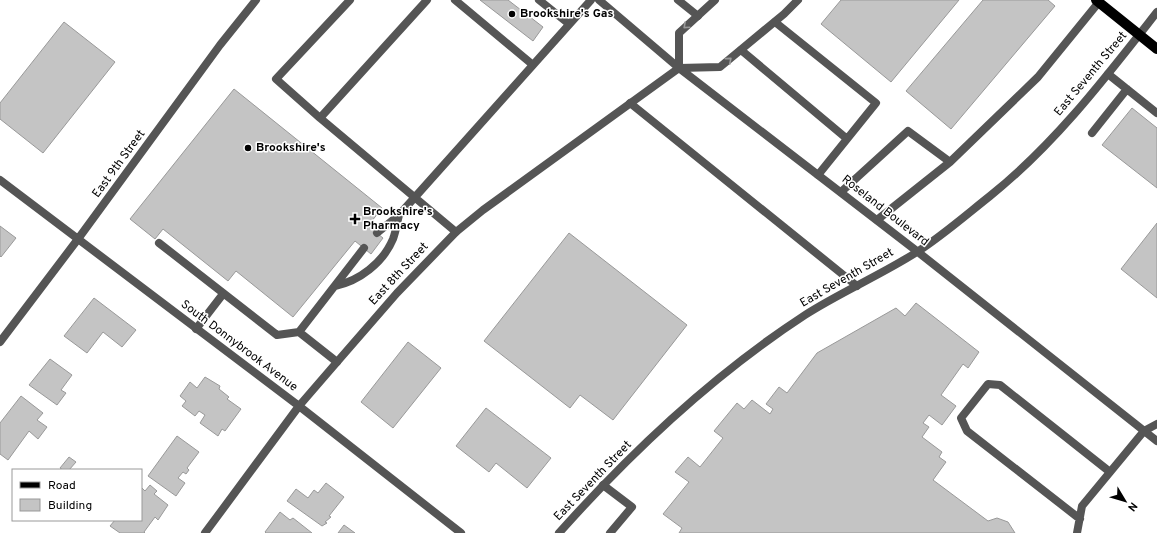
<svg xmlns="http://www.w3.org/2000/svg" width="1157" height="533" font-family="Overpass,sans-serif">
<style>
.building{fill:#c4c4c4;stroke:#999}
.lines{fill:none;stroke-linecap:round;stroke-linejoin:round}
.lane{stroke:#555;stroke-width:8}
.street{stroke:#555;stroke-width:8}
.primary{stroke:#000;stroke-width:10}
.oneway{stroke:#999}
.poi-dot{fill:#000;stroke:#fff;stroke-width:1.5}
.labels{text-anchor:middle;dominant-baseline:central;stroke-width:3;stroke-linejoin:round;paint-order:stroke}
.poi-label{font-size:12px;font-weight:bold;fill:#000;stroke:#fff;text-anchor:start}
.street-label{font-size:12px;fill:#000;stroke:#fff}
</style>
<rect width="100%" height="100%" fill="#fff"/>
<path class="building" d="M 480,0 L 508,0 L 543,27 L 533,41 Z
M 841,0 L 959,0 L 891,82 L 821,24 Z
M 983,0 L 1048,0 L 1055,6 L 951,129 L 906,91 Z
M 64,22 L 115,62 L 43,153 L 0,119 L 0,103 Z
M 234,89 L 382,208 L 368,226 L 383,238 L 371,254 L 355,241 L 293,317 L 236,271 L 228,281 L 163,229 L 155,239 L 130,219 Z
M 1132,108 L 1157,128 L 1157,188 L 1102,145 Z
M 1157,223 L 1157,298 L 1121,269 Z
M 0,226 L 16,238 L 1,257 L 0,256 Z
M 569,233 L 687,325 L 613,420 L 580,395 L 570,408 L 484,341 Z
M 94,298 L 136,330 L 122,347 L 103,332 L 87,353 L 64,336 Z
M 916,303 L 979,352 L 968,368 L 963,364 L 941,395 L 956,406 L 942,425 L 929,415 L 923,423 L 929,427 L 922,437 L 942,452 L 939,457 L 946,462 L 933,480 L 988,521 L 997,518 L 1008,522 L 1015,533 L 679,533 L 682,528 L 663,514 L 689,482 L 675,472 L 688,457 L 700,467 L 723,438 L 714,431 L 737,403 L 744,409 L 752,400 L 770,414 L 773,409 L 766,404 L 779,387 L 787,393 L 817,353 L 896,308 L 905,316 Z
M 408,342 L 441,368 L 393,428 L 361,402 Z
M 50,359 L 72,375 L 61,390 L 66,393 L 57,405 L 29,385 Z
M 205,377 L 220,386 L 219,389 L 229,397 L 227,399 L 241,409 L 225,431 L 222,429 L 218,436 L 200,423 L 205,415 L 199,411 L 195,416 L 182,406 L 186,401 L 180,396 L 190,382 L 197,388 Z
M 21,396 L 43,413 L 37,420 L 47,427 L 38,439 L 29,431 L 8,460 L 0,454 L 0,423 Z
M 486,408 L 551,458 L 527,488 L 496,463 L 489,472 L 456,446 Z
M 177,436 L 199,452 L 187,468 L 189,470 L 186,474 L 183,472 L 178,478 L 185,483 L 176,496 L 148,476 Z
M 69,457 L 76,462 L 69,470 L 63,470 L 60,468 Z
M 326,483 L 344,497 L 329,516 L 331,517 L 325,522 L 327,523 L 322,526 L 287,501 L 296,489 L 308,498 L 314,490 L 318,493 Z
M 150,485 L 157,491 L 154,494 L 168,505 L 158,520 L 155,517 L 144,532 L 145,533 L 120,533 L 110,526 L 115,520 L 141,520 L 141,487 L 145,491 Z
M 280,512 L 290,520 L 293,518 L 312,533 L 266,533 L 265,532 Z
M 344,525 L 355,533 L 338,533 Z"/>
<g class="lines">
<path class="lane" d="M 427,0 L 320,118 L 456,232
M 455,0 L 533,65
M 539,0 L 569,24
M 678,0 L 698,16
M 775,22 L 876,103 L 818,175
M 741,50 L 846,138
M 1108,74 L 1157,113
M 630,103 L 857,286
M 320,118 L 276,79 L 350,0
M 1092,133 L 1127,89
M 950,162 L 1038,77 L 1099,2
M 841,192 L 908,131 L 950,162 L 877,220
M 377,233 L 399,215 L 591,0
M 159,243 L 277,335 L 299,332
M 335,286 C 359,281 383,263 393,239 C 396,231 397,223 399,215
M 196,329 L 223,294
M 337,362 L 299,332 L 364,248
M 603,485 L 632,507 L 610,533
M 1080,519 L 967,431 L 961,418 L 988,384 L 1000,385 L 1110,472
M 1077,533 L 1082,506 L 1144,431"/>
<path class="street" d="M 599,0 L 679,68 L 918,252 L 1157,441
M 679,68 L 679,33 L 715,0
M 0,180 L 299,406 L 461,533
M 0,342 L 78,239 L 220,45 L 256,0
M 1144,431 L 1157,424
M 205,533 L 299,406 L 337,362 L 397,293 L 456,232 L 483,210 L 679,68 L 720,67 L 784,14 L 798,0
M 559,533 C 632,451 713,375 805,315 C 841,292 881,275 917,252 C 942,236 966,215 990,196 C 1055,144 1106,77 1157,12"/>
<path class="primary" d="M 1096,0 L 1157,49"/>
</g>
<defs><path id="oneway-chevron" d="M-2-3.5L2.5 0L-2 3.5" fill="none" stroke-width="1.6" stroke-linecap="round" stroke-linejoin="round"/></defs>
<g class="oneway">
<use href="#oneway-chevron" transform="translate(686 26) rotate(138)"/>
<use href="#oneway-chevron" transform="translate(729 60) rotate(-40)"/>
</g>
<g class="poi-dot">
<circle cx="512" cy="14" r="4"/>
<circle cx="248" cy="148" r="4"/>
<path d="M353 213h4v4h4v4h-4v4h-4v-4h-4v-4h4z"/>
</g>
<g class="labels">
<g class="poi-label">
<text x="520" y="14">Brookshire's Gas</text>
<text x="256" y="148">Brookshire's</text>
<text x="363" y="212">Brookshire's<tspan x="363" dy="14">Pharmacy</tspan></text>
</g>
<g class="street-label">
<text transform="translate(1091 74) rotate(-50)">East Seventh Street</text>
<text transform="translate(119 164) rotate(-54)">East 9th Street</text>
<text transform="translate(885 211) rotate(38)">Roseland Boulevard</text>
<text transform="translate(399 274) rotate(-47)">East 8th Street</text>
<text transform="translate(847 278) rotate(-30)">East Seventh Street</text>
<text transform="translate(239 346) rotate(37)">South Donnybrook Avenue</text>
<text transform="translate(593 481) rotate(-46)">East Seventh Street</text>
</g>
</g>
<rect x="12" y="469" width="130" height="52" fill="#ffffff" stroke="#999999"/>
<rect x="20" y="482" width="20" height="6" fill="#000000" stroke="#999999"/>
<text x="48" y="489" font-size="12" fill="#000000">Road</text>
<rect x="20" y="499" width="20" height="12" fill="#c4c4c4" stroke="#999999"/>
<text x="48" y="509" font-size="12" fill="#000000">Building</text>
<g transform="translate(1125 501) rotate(128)" stroke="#ffffff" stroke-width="3" paint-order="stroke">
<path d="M0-3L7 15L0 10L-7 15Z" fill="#000000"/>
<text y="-6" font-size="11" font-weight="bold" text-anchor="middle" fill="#000000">N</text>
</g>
</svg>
